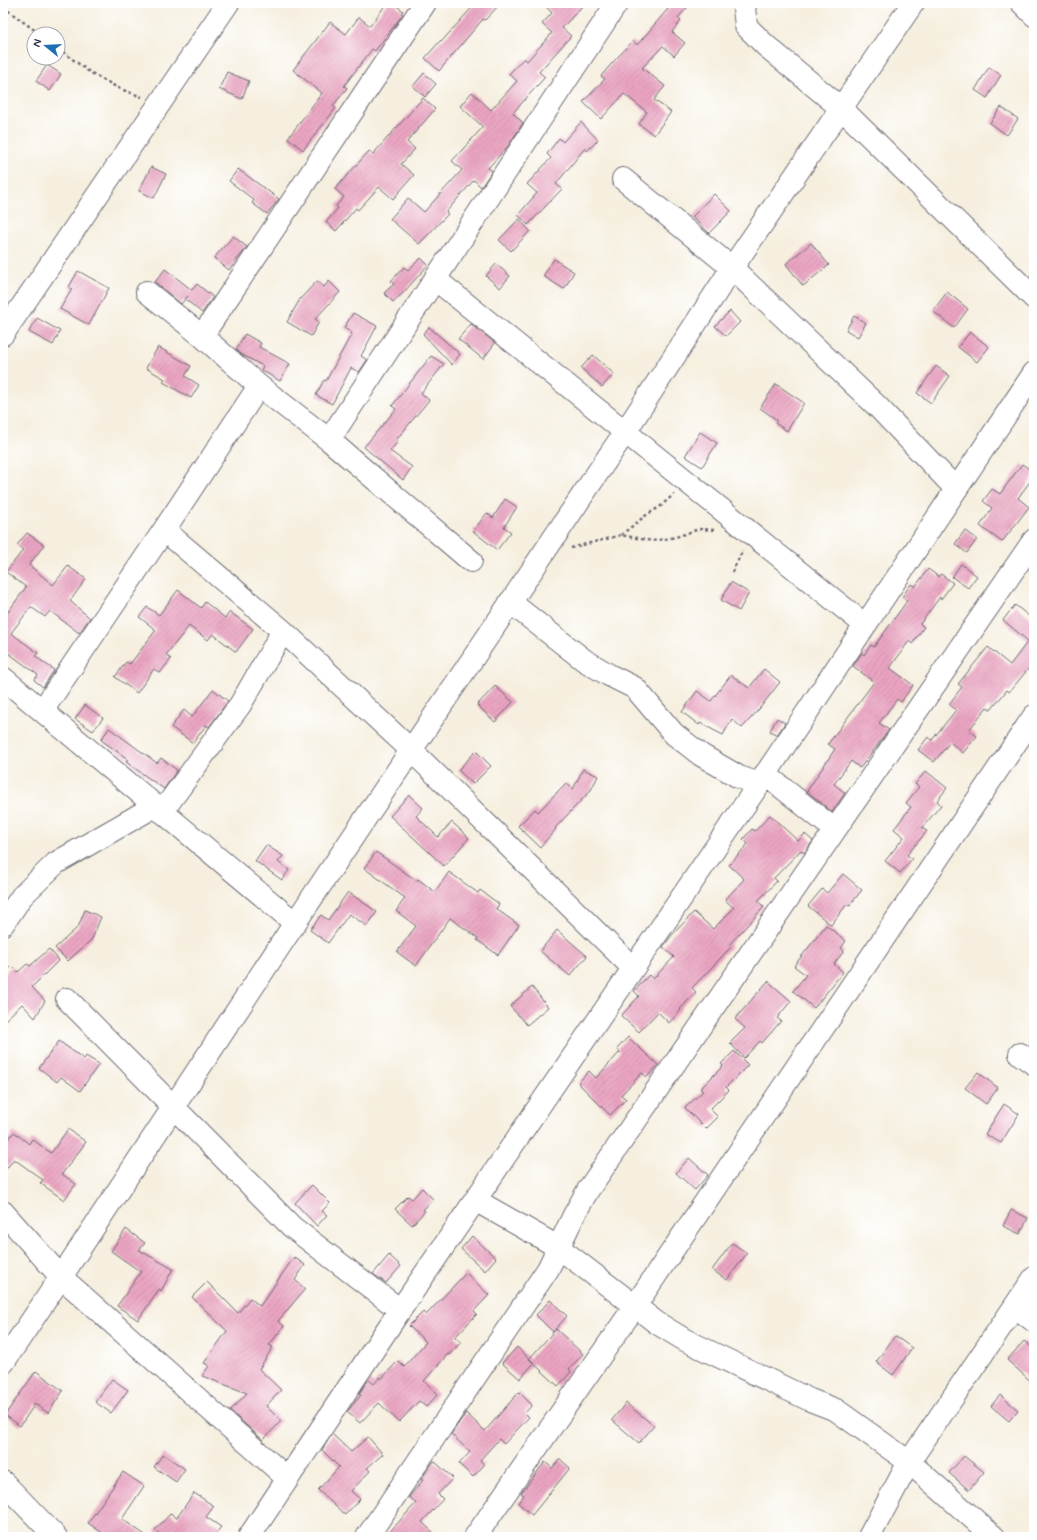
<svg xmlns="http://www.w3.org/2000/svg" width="1037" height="1540" font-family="Mynerve,sans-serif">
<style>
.building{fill:url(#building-hatch)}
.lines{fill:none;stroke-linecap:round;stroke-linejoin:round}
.minor-casing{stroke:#6c6a74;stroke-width:24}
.path{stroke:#6c6a74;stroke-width:2.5;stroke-dasharray:3 3;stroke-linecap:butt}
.minor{stroke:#fff;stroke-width:22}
</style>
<defs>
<pattern id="building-hatch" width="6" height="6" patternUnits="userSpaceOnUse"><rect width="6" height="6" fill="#eaa4c1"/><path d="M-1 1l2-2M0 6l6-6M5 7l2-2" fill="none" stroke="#c88da7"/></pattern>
</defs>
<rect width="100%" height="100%" fill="#fff"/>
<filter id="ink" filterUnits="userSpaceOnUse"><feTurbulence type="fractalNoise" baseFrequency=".025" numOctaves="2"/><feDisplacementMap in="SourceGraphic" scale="8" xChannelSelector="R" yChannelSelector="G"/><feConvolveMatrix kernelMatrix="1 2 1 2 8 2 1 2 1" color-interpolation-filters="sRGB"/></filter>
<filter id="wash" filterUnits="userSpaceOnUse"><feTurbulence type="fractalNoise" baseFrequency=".012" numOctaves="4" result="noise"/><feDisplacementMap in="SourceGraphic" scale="16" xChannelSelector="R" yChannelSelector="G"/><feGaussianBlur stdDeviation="0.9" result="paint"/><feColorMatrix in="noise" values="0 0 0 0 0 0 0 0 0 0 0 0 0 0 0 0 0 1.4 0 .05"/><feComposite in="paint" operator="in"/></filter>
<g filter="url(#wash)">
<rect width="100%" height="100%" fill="#f6efdf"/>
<g id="blocks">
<path class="building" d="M 387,3 L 393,3 L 403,11 L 401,13 L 403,14 L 375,51 L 372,49 L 344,86 L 347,88 L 333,106 L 336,108 L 303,150 L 288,138 L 322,93 L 293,70 L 330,22 L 346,34 L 359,17 L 370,26 Z
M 476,3 L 501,3 L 485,20 L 483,19 L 439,71 L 425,58 L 441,40 L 442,41 Z
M 542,3 L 585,3 L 562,28 L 571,36 L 539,72 L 545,77 L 513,113 L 523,123 L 509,145 L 488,168 L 492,171 L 481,187 L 474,180 L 446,212 L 448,214 L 419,244 L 390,219 L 408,198 L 424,212 L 462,170 L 452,161 L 483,127 L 460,106 L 472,92 L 491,110 L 517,81 L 509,74 L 524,58 L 527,61 L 552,33 L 542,24 L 552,13 Z
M 673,3 L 691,3 L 678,18 L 681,21 L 672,32 L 685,43 L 674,56 L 663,46 L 642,68 L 665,86 L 654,100 L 671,112 L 654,135 L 639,124 L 647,112 L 624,94 L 601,119 L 583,102 L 605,79 L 601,76 L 613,62 L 633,41 L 637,45 Z
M 47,65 L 61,74 L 50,91 L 36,81 Z
M 989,67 L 1001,75 L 987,98 L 975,90 Z
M 227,72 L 249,81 L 242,99 L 219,89 Z
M 424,73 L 436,84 L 425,97 L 413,86 Z
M 423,98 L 435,109 L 407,142 L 415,149 L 401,164 L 414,175 L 393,199 L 379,187 L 358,210 L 356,208 L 336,231 L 326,222 L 338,208 L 336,206 L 344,197 L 335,189 L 369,151 L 373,154 Z
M 1001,107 L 1018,119 L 1007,135 L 990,123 Z
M 581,122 L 598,140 L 587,151 L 585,148 L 556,184 L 562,189 L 528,225 L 518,215 L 537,193 L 527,184 L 551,158 L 547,154 L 559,138 L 563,142 Z
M 151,167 L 166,174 L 154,198 L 139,191 Z
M 238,169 L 279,199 L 267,214 L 252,203 L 254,200 L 229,181 Z
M 714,194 L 731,211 L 709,233 L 692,217 Z
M 519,219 L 530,231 L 511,251 L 499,240 Z
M 233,236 L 247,247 L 229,270 L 214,258 Z
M 811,243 L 829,265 L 803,286 L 786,264 Z
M 421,258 L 428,265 L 404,292 L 393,302 L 384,293 L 394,284 L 391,281 L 404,267 L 408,270 Z
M 554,259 L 574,272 L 564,289 L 543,276 Z
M 496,264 L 510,276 L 500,288 L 486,276 Z
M 165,269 L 192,290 L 197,284 L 213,297 L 202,313 L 185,299 L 188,296 L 181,304 L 155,282 Z
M 78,271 L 109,288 L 89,325 L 60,309 L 72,289 L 69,287 Z
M 317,281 L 324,287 L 329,281 L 340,292 L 315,319 L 319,322 L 311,336 L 287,322 L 300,299 Z
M 947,292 L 968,309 L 954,328 L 933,311 Z
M 730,311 L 740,322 L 726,336 L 715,326 Z
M 353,313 L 377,326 L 361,356 L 367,360 L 359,372 L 351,368 L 332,404 L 316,395 L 324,380 L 326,381 L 352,333 L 344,328 Z
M 854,316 L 866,323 L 858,337 L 846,330 Z
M 37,318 L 60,331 L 53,345 L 29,332 Z
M 471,324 L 495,343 L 483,359 L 458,339 Z
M 429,327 L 460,354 L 452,365 L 423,334 Z
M 970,332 L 989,347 L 977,362 L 958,347 Z
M 245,334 L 261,343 L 259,347 L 290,364 L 280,381 L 261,370 L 263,366 L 241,354 L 236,349 Z
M 158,347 L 191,366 L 185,376 L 199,385 L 191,398 L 163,382 L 165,379 L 146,368 Z
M 593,355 L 614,374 L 602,387 L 581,368 Z
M 431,356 L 444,364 L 421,393 L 429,400 L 396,440 L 398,441 L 390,451 L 412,467 L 403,480 L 364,447 L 396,409 L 392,406 Z
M 936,366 L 950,376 L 931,403 L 917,393 Z
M 776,384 L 804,403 L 787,431 L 775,423 L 777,420 L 760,408 Z
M 700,432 L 717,443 L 702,467 L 685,456 Z
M 1022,464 L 1034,472 L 1034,476 L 1018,498 L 1029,507 L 1002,542 L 980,526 L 992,508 L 983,501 L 992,489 L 1000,494 Z
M 505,499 L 517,507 L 504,527 L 511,532 L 497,550 L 473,531 L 487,513 L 493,518 Z
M 965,530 L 977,539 L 967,553 L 955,544 Z
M 27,533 L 44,545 L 29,565 L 53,585 L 68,566 L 86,579 L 70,601 L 90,618 L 79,633 L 50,611 L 45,617 L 31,607 L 11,633 L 38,653 L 35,656 L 54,670 L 43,687 L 34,680 L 38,675 L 3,649 L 3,619 L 26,587 L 6,572 L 23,550 L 17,545 Z
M 961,564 L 977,576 L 968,588 L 952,577 Z
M 928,569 L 939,577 L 941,574 L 953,583 L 941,599 L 940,597 L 920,624 L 924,627 L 912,644 L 909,641 L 890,668 L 913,685 L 901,702 L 897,699 L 879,723 L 889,730 L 860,768 L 851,761 L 834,784 L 845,793 L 832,812 L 807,791 L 835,749 L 828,744 L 874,682 L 853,666 L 862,653 L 864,655 L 871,645 L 874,647 L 907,601 L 902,597 L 911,584 L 915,587 Z
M 731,582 L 749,593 L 739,611 L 721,600 Z
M 178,590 L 201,608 L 205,602 L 225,618 L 230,612 L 253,629 L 236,652 L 213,634 L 208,640 L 189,626 L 166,655 L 171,659 L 160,673 L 154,669 L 137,693 L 115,677 L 126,662 L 130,664 L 156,630 L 139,617 L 147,607 L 159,615 Z
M 1015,605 L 1034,620 L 1034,662 L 1009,692 L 1007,690 L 991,710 L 987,707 L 969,730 L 977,736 L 963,753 L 950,742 L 934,762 L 918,750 L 928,737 L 932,740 L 956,710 L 949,704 L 962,687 L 958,684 L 988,647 L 1010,665 L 1028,641 L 1003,620 Z
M 764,669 L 780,682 L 760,708 L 742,728 L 732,719 L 723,735 L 700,723 L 699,725 L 682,712 L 697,691 L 711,701 L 731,675 L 749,688 Z
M 495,686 L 513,702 L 495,722 L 477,705 Z
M 213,689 L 228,701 L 209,727 L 206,725 L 193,743 L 171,727 L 184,710 L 192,717 Z
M 85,705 L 103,718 L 93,731 L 75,719 Z
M 777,718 L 785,723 L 777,735 L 770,731 Z
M 109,728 L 157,763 L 161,758 L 177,770 L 164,789 L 126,762 L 128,759 L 101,740 Z
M 476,751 L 491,766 L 473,784 L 458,770 Z
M 583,769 L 598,776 L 591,790 L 555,828 L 556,829 L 540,847 L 518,826 L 535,809 L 538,812 L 566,783 L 573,789 Z
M 926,771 L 947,788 L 937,801 L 941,805 L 922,828 L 927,831 L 907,855 L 912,859 L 900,873 L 885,861 L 904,837 L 894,829 L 911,807 L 906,803 L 919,787 L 915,784 Z
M 409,795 L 423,808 L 416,816 L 438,837 L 452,822 L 469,838 L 444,866 L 390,816 Z
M 770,815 L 798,841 L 805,834 L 813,841 L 804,853 L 801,850 L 774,878 L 777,881 L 758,901 L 764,907 L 729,945 L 731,947 L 692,988 L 696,992 L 680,1009 L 681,1010 L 669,1023 L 658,1012 L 639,1032 L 621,1016 L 639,996 L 634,991 L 649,975 L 653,979 L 674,957 L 663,947 L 672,935 L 694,912 L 713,929 L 734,908 L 725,900 L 744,879 L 729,865 L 748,844 L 743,839 L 752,829 L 755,831 Z
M 266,845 L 283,856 L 278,862 L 289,870 L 282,880 L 255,861 Z
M 376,852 L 417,881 L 418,879 L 435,892 L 449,872 L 478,893 L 480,890 L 499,904 L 496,909 L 519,925 L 498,955 L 477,940 L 478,938 L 450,918 L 416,966 L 397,952 L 416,926 L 396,911 L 405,898 L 364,868 Z
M 843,874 L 862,890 L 849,906 L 847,904 L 831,925 L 808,906 L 822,889 L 827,893 Z
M 348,892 L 377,912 L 367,926 L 349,914 L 328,943 L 310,930 L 321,915 L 328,920 Z
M 85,910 L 101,917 L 92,939 L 68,961 L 55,948 L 78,927 Z
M 826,925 L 846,941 L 841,948 L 844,951 L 834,964 L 843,972 L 814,1008 L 793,991 L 806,975 L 794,966 Z
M 557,930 L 587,956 L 570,976 L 540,951 Z
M 49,949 L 59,960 L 32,987 L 45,1001 L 35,1018 L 22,1004 L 3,1022 L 3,975 L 12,966 L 18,972 L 27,964 L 30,966 Z
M 768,981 L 791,1001 L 777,1018 L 781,1021 L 762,1043 L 760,1041 L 744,1058 L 730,1043 L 745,1028 L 735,1019 Z
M 532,987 L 548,1007 L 527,1025 L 510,1006 Z
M 628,1037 L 658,1065 L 647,1077 L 642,1073 L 621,1095 L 626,1099 L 610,1115 L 578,1083 L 589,1071 L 596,1078 L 620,1052 L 617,1049 Z
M 59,1041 L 84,1059 L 86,1056 L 99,1064 L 80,1091 L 61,1077 L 57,1082 L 39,1068 Z
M 734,1051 L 748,1065 L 726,1087 L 729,1090 L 710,1109 L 718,1117 L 706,1129 L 685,1108 L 703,1091 L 700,1089 L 723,1066 L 721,1064 Z
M 978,1072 L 998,1088 L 986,1104 L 965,1088 Z
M 1004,1104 L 1019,1114 L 1001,1143 L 985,1134 Z
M 68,1129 L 86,1142 L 62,1174 L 76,1184 L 64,1200 L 40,1183 L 43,1180 L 14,1159 L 3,1173 L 3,1146 L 14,1132 L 29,1144 L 32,1139 L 51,1153 Z
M 689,1158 L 708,1175 L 695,1190 L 676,1173 Z
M 312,1185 L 330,1203 L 322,1211 L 327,1215 L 317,1226 L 295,1203 Z
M 422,1188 L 433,1199 L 423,1210 L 425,1211 L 412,1225 L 395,1209 L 408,1196 L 412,1199 Z
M 1011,1210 L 1028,1218 L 1020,1234 L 1003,1226 Z
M 126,1229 L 145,1243 L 139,1250 L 173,1269 L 161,1291 L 159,1289 L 138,1320 L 117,1306 L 141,1272 L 111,1251 Z
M 472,1236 L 496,1258 L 485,1271 L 461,1249 Z
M 732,1243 L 747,1253 L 727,1280 L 712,1270 Z
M 389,1255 L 401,1266 L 386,1283 L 373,1274 Z
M 294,1257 L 305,1265 L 295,1280 L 305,1289 L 278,1321 L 284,1326 L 269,1345 L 273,1347 L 259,1369 L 281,1390 L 266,1406 L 281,1421 L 263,1440 L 230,1411 L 247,1393 L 202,1376 L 209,1366 L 204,1363 L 227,1331 L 192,1297 L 207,1282 L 238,1313 L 250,1298 L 260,1306 Z
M 466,1273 L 489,1295 L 474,1311 L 477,1314 L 455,1337 L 461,1342 L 449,1355 L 448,1354 L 424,1381 L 438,1394 L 426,1407 L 419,1401 L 399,1422 L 379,1403 L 360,1423 L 347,1412 L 361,1395 L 359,1394 L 366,1383 L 369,1380 L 374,1384 L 380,1377 L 381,1379 L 398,1361 L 404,1367 L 426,1342 L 409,1326 L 423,1312 L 426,1315 Z
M 550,1300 L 567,1316 L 553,1332 L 536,1315 Z
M 556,1329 L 583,1354 L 569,1369 L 571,1372 L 558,1386 L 529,1359 Z
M 895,1336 L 912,1348 L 893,1375 L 876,1362 Z
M 1024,1341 L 1034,1349 L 1034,1384 L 1007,1360 Z
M 517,1347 L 534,1363 L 520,1379 L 502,1363 Z
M 36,1371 L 63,1391 L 48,1413 L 35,1404 L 20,1426 L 5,1415 Z
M 112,1379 L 128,1390 L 111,1413 L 95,1402 Z
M 519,1392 L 532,1405 L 525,1413 L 529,1417 L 504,1444 L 499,1439 L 480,1460 L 484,1465 L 473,1477 L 459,1464 L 470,1452 L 451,1434 L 466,1413 L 485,1431 Z
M 1000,1395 L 1018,1410 L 1009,1421 L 991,1406 Z
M 626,1403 L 654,1426 L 639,1443 L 612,1420 Z
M 332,1434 L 351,1452 L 368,1437 L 383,1454 L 367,1468 L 370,1471 L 351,1491 L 360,1499 L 345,1515 L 318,1490 L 339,1467 L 322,1450 Z
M 163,1454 L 185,1469 L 176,1482 L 154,1467 Z
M 964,1456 L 984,1472 L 969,1490 L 949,1473 Z
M 560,1459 L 570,1468 L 532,1515 L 518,1503 L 524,1495 L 521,1493 L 545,1462 L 552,1468 Z
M 434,1461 L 453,1478 L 438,1494 L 443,1499 L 422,1522 L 438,1537 L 385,1537 L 416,1503 L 409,1497 L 423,1480 L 421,1479 Z
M 123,1472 L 144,1486 L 122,1519 L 148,1537 L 108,1537 L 88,1523 Z
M 194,1493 L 214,1506 L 206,1517 L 221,1527 L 213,1537 L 163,1537 L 155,1530 L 171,1513 L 176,1519 Z"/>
</g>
</g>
<g filter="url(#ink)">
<use href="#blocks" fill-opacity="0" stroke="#6c6a74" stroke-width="1"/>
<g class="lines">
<g class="minor-casing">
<path id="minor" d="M 746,3 L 744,8 L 746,26 L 765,45 L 842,109 L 1034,298
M 1022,3 L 1034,15
M 623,179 L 732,268 L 878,407 L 956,489
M 435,279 L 865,625
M 147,292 L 202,336 L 259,386 L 329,440 L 471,561
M 3,334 L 228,3
M 202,336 L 425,3
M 329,440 L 617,3
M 164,530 L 283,631 L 410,749 L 633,968
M 510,602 L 584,660 L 609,675 L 635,688 L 674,734 L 701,755 L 739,777 L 759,784
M 3,678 L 295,923
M 42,711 L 164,530 L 259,386
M 765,774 L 835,830
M 162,812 L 240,705 L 283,631
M 3,924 L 22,896 L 56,863 L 155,806
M 67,999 L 292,1227 L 400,1310
M 1020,1054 L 1034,1064
M 475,1200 L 558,1247 L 657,1323 L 685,1340 L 810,1400 L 836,1410 L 909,1462 L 994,1537
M 3,1212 L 61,1277 L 288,1479
M 1016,1307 L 1034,1321
M 3,1363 L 61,1277 L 295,923 L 625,432 L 732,268 L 913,3
M 3,1482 L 56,1537
M 249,1537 L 390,1325 L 759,784 L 1034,373
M 367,1537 L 548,1269 L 574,1215 L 588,1190 L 1034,540
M 475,1537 L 635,1306 L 1034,716
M 869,1537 L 909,1462 L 1034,1278"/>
</g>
<path class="path" d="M 3,7 L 40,34
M 58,48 L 88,71 L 118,88 L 142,97
M 621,535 L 645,516 L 661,506 L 674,494
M 571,548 L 621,535 L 652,541 L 676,537 L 699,529 L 716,530
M 732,572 L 741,554 L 742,550"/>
<use href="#minor" class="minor"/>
</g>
</g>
<rect width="1037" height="1540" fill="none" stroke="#fff" stroke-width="16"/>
<g transform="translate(46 46) rotate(288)"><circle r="19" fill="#ffffff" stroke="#a7a7b1"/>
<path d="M0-3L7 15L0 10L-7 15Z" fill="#1f6fb2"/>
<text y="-6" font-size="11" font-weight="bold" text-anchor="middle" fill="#22223b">N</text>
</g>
</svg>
